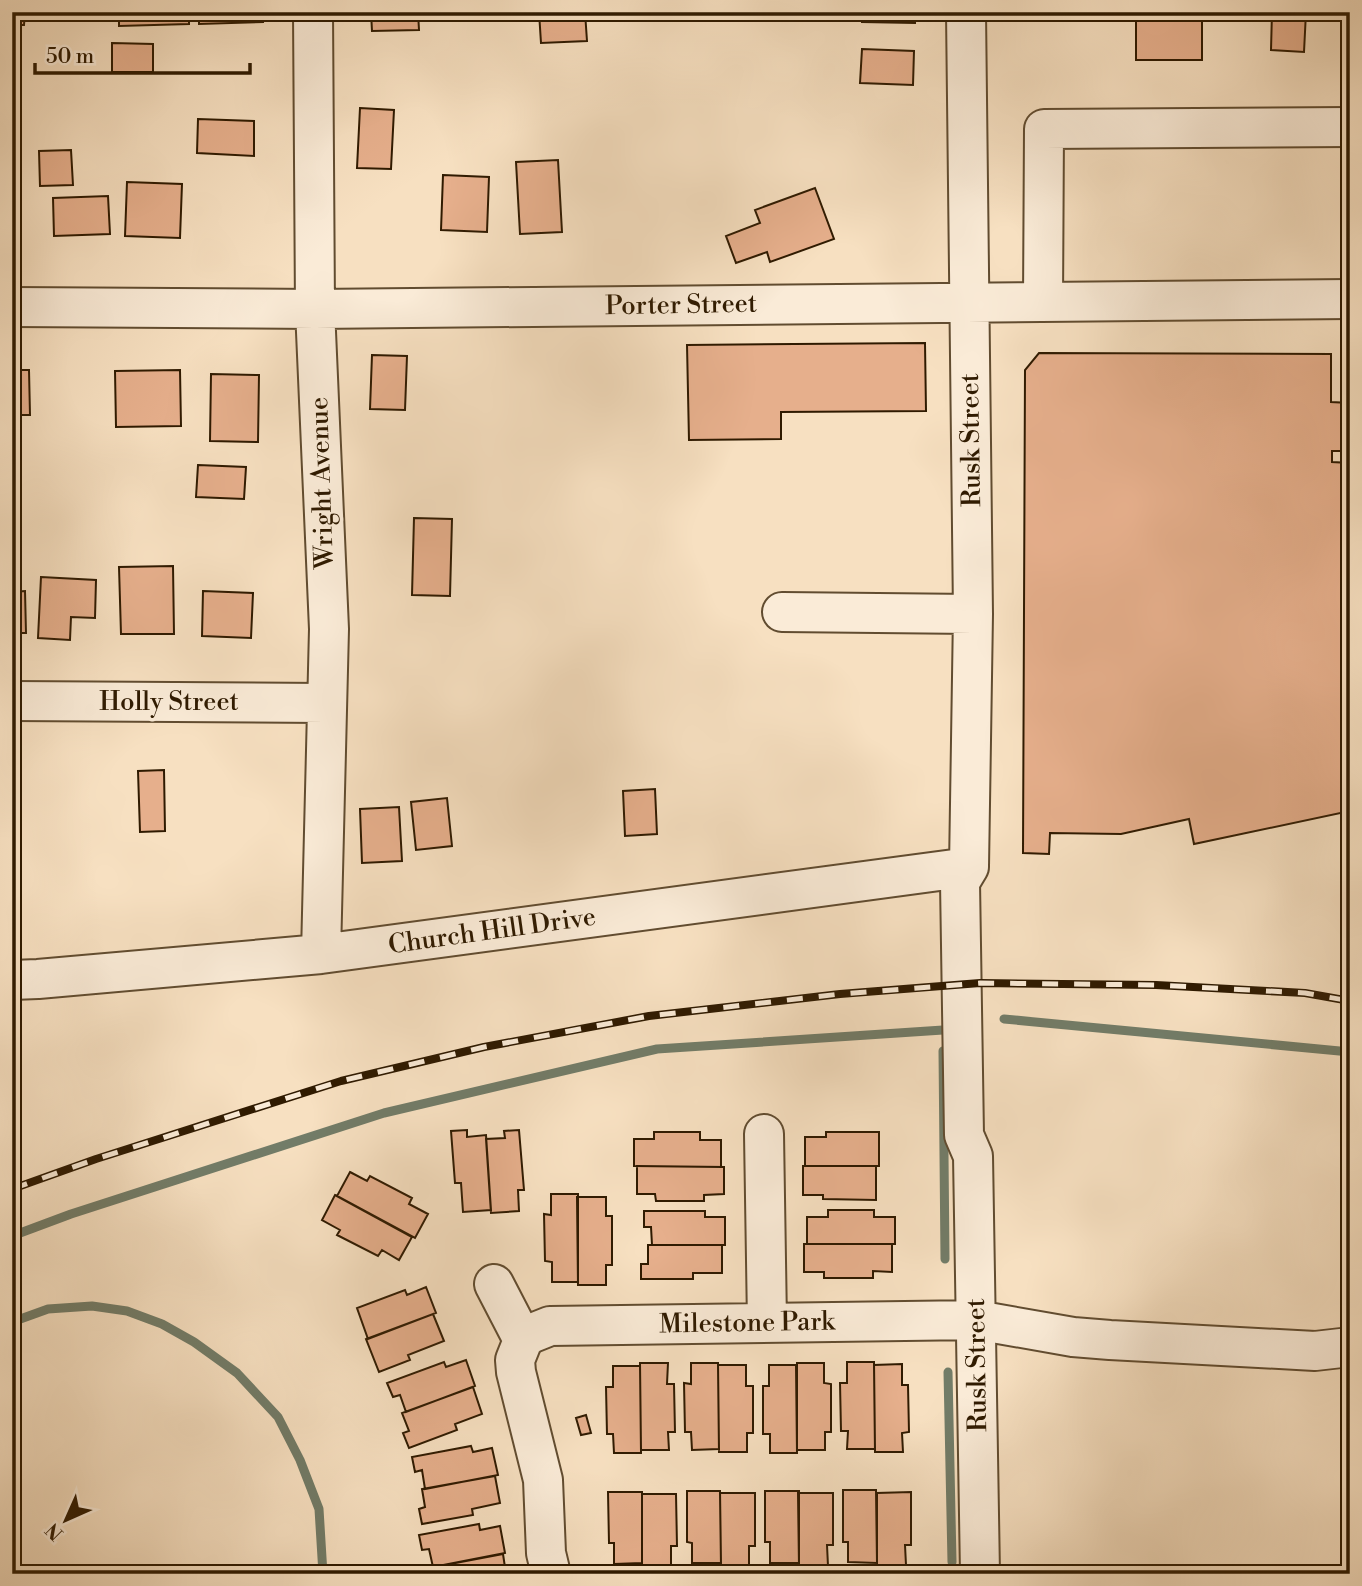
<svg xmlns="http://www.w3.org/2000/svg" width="1362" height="1586" font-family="'Libre Bodoni',serif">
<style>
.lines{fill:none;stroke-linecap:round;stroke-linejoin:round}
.stream{stroke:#727c68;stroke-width:9}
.building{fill:#e6af8c;stroke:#2f1a00;stroke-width:2}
.minor-casing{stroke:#614c30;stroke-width:42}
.minor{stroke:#faebd7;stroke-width:38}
.rail-casing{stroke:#2f1a00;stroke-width:8}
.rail{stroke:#faebd7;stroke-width:5;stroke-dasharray:16;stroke-linecap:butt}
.labels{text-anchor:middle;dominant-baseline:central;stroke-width:7;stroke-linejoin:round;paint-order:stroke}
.street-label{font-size:26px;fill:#2f1a00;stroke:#faebd7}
</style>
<rect width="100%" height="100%" fill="#f7e0c1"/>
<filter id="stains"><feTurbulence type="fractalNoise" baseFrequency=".00286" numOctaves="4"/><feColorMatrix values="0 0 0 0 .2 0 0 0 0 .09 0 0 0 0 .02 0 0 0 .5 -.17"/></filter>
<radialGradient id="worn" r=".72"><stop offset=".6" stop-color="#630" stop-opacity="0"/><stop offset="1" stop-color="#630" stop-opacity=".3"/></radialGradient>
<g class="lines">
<path class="stream" d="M 1004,1019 L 1350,1052
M 943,1051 L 945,1259
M 12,1236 L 71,1214 L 384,1113 L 657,1049 L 943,1030
M 12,1322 L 48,1309 L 92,1306 L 127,1311 L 162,1324 L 194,1342 L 237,1373 L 278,1417 L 300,1460 L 319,1509 L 323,1574
M 948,1372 L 952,1562"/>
</g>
<path class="building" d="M 12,12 L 25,12 L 24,25 L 12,25 Z
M 119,12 L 189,12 L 189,24 L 119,26 Z
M 199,12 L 262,12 L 263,22 L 199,24 Z
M 371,12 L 418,12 L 419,30 L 372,31 Z
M 539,12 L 585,12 L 587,41 L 541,43 Z
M 862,12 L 915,12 L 915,23 L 862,22 Z
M 1136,12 L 1202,12 L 1202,60 L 1136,60 Z
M 1272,12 L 1306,12 L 1304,52 L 1271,50 Z
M 112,43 L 153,44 L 153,72 L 112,72 Z
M 862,49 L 914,51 L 913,85 L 860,83 Z
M 360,108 L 394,110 L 391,169 L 357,168 Z
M 198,119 L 254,121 L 254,156 L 197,153 Z
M 71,150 L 73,185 L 40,186 L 39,151 Z
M 558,160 L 562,232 L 520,234 L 516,162 Z
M 443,175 L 489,177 L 487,232 L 441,230 Z
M 127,182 L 182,184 L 180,238 L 125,236 Z
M 815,188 L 834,239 L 770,262 L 767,252 L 736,263 L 726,236 L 760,223 L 755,210 Z
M 108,196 L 110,234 L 54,236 L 53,198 Z
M 925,343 L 926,411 L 781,412 L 781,439 L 689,440 L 687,345 Z
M 1039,353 L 1331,354 L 1331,402 L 1350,403 L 1350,451 L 1332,451 L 1332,462 L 1350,463 L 1350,811 L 1194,844 L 1189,819 L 1121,834 L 1050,833 L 1049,854 L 1023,853 L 1025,370 Z
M 372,355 L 407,356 L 405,410 L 370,409 Z
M 12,370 L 29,370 L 30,415 L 12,415 Z
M 180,370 L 181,426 L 116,427 L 115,371 Z
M 211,374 L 259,375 L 258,442 L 210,441 Z
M 198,465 L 246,467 L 244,499 L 196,497 Z
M 414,518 L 452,519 L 450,596 L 412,595 Z
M 173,566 L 174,634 L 121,634 L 119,567 Z
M 41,577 L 96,580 L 95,618 L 71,617 L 70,640 L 38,638 Z
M 25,591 L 26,633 L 12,633 L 12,592 Z
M 203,591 L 253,593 L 251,638 L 202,636 Z
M 164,770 L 165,831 L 140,832 L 138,771 Z
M 12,776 L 20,776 L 19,824 L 12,824 Z
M 655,789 L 657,834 L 625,836 L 623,791 Z
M 447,798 L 452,846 L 416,850 L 411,802 Z
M 399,807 L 402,861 L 362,863 L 360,809 Z
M 467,1130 L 467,1137 L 486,1135 L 491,1210 L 463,1212 L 461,1183 L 455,1183 L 451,1131 Z
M 519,1130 L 524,1190 L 518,1190 L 519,1211 L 491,1213 L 486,1139 L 505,1138 L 504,1131 Z
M 654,1132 L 700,1132 L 700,1140 L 721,1140 L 721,1167 L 634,1166 L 634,1139 L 654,1139 Z
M 826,1132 L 879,1132 L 879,1166 L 805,1166 L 805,1137 L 826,1137 Z
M 637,1166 L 724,1167 L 724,1194 L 704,1195 L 704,1201 L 656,1201 L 655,1194 L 637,1194 Z
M 803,1166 L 876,1166 L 876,1200 L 823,1199 L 823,1195 L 803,1195 Z
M 350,1172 L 367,1181 L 370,1176 L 412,1198 L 409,1204 L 428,1214 L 415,1238 L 337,1196 Z
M 551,1194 L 578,1194 L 578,1282 L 552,1282 L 552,1262 L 545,1261 L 544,1214 L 551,1215 Z
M 335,1195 L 412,1237 L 399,1260 L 382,1250 L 378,1256 L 337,1235 L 340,1230 L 322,1220 Z
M 577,1197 L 606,1197 L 606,1216 L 612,1216 L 612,1265 L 606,1265 L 606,1285 L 578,1285 Z
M 828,1210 L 874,1210 L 874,1217 L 895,1217 L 895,1244 L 807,1244 L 807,1217 L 828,1217 Z
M 644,1211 L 705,1211 L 705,1217 L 725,1217 L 725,1245 L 652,1245 L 651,1227 L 644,1227 Z
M 804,1244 L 892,1244 L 892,1272 L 873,1271 L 873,1278 L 824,1278 L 824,1272 L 804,1272 Z
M 648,1245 L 722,1245 L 722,1273 L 693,1273 L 693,1279 L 641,1279 L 641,1264 L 648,1264 Z
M 426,1287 L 436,1313 L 368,1339 L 357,1308 L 405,1290 L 407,1295 Z
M 433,1314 L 444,1341 L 408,1355 L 410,1360 L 379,1372 L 366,1339 Z
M 466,1360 L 475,1386 L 406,1412 L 400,1395 L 393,1397 L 387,1383 L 444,1362 L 446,1367 Z
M 847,1362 L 874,1362 L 875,1449 L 847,1449 L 848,1431 L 841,1431 L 840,1383 L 847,1383 Z
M 640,1363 L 668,1363 L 667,1384 L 674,1384 L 675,1432 L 668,1432 L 669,1450 L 641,1450 Z
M 691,1363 L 718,1363 L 719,1449 L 692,1450 L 691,1432 L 685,1432 L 684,1383 L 691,1384 Z
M 797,1363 L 824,1363 L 824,1383 L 831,1384 L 831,1432 L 825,1432 L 825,1450 L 797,1450 Z
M 902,1364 L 902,1385 L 908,1385 L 909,1432 L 902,1433 L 903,1452 L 875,1452 L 874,1365 Z
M 718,1365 L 746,1365 L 746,1386 L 753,1386 L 753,1433 L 747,1433 L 747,1452 L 719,1452 Z
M 769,1365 L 796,1365 L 797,1453 L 770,1453 L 770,1434 L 763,1434 L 763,1386 L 769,1386 Z
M 613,1366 L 640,1366 L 641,1453 L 614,1453 L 613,1434 L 607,1434 L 606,1387 L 613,1387 Z
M 473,1387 L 482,1414 L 455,1424 L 457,1430 L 409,1448 L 403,1433 L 409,1431 L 402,1413 Z
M 586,1415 L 591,1433 L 581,1435 L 576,1418 Z
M 471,1446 L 473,1452 L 492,1448 L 498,1475 L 425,1489 L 422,1470 L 415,1472 L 412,1457 Z
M 495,1476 L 500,1503 L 472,1509 L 473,1515 L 422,1524 L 419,1509 L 425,1507 L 422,1489 Z
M 843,1490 L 876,1490 L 877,1563 L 848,1562 L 848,1542 L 843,1542 Z
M 687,1491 L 720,1491 L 721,1563 L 692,1563 L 692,1543 L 687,1542 Z
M 765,1491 L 799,1491 L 799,1563 L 770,1563 L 770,1542 L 765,1542 Z
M 608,1492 L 642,1492 L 642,1563 L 614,1564 L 614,1543 L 609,1543 Z
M 911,1492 L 911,1545 L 905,1545 L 906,1565 L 877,1565 L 877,1493 Z
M 720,1493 L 755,1493 L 755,1546 L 749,1546 L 749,1565 L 721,1566 Z
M 798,1493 L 833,1493 L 833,1545 L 827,1545 L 828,1566 L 799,1566 Z
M 642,1494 L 676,1494 L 677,1546 L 671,1546 L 671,1566 L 642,1566 Z
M 479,1524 L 480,1530 L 500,1526 L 505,1553 L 433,1567 L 429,1549 L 422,1550 L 419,1535 Z
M 503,1554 L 506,1574 L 430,1574 L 429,1568 Z"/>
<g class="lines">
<g class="minor-casing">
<path id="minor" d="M 313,12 L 315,309 L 329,629 L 321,954
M 966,12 L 973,614 L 969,867 L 960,882 L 964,1135 L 973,1156 L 980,1574
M 1043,302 L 1044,129 L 1350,127
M 12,307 L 315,309 L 1350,299
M 782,612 L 973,614
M 12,701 L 325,703
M 12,980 L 38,979 L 321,954 L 969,867
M 764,1134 L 767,1323
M 494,1284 L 523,1340 L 515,1360 L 516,1372 L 543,1480 L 546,1553 L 551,1574
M 523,1340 L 530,1334 L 550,1326 L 976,1320 L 1073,1337 L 1110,1340 L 1315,1351 L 1350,1347"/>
</g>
<use href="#minor" class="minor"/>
<g class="rail-casing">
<path id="rail" d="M 12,1189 L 96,1159 L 341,1081 L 484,1047 L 649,1016 L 840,994 L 980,983 L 1156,985 L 1305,993 L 1350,1001"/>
</g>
<use href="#rail" class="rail"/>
</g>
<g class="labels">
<g class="street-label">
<text transform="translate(681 305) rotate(-1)">Porter Street</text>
<text transform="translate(971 440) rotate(-91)">Rusk Street</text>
<text transform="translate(322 483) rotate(-92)">Wright Avenue</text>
<text x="169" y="702">Holly Street</text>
<text transform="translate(492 931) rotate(-8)">Church Hill Drive</text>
<text transform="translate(747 1323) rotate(-1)">Milestone Park</text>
<text transform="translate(977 1365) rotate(-91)">Rusk Street</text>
</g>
</g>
<rect width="1362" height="1586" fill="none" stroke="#f7e0c1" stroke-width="42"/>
<rect x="14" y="14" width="1334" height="1558" fill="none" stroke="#2f1a00" stroke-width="3.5"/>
<rect x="21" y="21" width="1320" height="1544" fill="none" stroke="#2f1a00" stroke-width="2"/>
<g transform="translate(66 1520) rotate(225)" stroke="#faebd7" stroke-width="5" paint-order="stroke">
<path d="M0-5L12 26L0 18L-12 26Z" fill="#2f1a00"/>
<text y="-10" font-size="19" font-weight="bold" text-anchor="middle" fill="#2f1a00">N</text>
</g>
<path d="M35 63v10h215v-10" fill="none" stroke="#2f1a00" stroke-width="3.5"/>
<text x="46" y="63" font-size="21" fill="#2f1a00" stroke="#faebd7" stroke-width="5" paint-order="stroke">50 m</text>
<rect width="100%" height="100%" filter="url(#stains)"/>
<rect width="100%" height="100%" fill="url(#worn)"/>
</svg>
